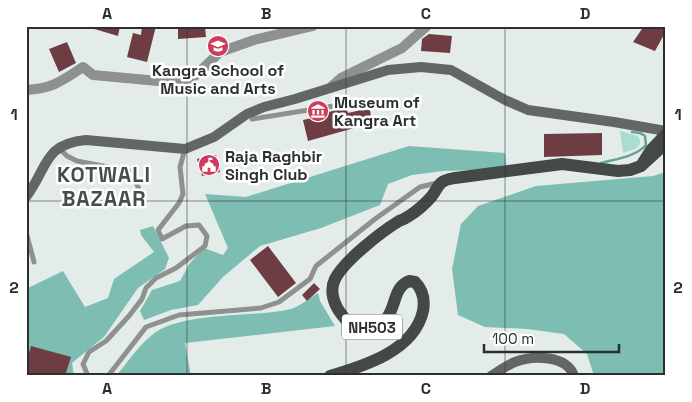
<svg xmlns="http://www.w3.org/2000/svg" width="692" height="402" font-family="'Space Grotesk',sans-serif">
<style>
.green{fill:#aadcd3}
.forest{fill:#7dbdb2}
.lines{fill:none;stroke-linecap:round;stroke-linejoin:round}
.stream{stroke:#62a298;stroke-width:2.5}
.building{fill:#6d3d43}
.lane{stroke:#8e9190;stroke-width:5}
.street{stroke:#8e9190;stroke-width:10}
.secondary{stroke:#626766;stroke-width:10}
.primary{stroke:#444948;stroke-width:12}
.grid{fill:none;stroke:#2c2f2f;stroke-width:1;stroke-opacity:0.55}
.labels{text-anchor:middle;dominant-baseline:central;stroke-width:5;stroke-linejoin:round;paint-order:stroke}
.shield{fill:#fff;stroke:#6b6d6d;stroke-width:1}
.shield-label{font-size:15px;font-weight:bold;fill:#2c2f2f}
.poi-label{font-size:16px;font-weight:bold;fill:#2c2f2f;stroke:#fff;text-anchor:start}
.district-label{font-size:21px;font-weight:bold;letter-spacing:1px;fill:#474d4c;stroke:#fff}
.neatline{fill:none;stroke:#2c2f2f;stroke-width:2}
.grid-label{font-size:16px;text-anchor:middle;font-weight:bold;fill:#2c2f2f}
</style>
<rect width="100%" height="100%" fill="#e4ecea"/>
<path class="green" d="M 620,131 L 638,136 L 640,140 L 640,144 L 635,149 L 623,153 Z"/>
<path class="forest" d="M 409,146 L 505,153 L 507,169 L 443,171 L 412,175 L 388,184 L 380,205 L 321,228 L 260,246 L 223,277 L 198,305 L 171,310 L 144,320 L 140,311 L 152,290 L 180,281 L 190,263 L 204,248 L 223,255 L 228,248 L 205,194 L 246,197 Z
M 666,172 L 666,376 L 594,376 L 587,354 L 564,334 L 527,329 L 485,327 L 458,315 L 452,269 L 461,224 L 478,206 L 536,186 L 653,176 Z
M 153,226 L 169,258 L 165,269 L 138,288 L 104,337 L 72,363 L 74,376 L 26,376 L 26,289 L 63,271 L 85,307 L 108,298 L 114,279 L 154,252 L 141,235 L 140,230 Z
M 318,293 L 320,301 L 335,326 L 185,343 L 191,376 L 116,376 C 127,363 138,346 152,335 C 181,311 253,318 291,309 C 300,306 310,298 318,293 Z"/>
<g class="lines">
<path class="stream" d="M 601,163 C 616,159 635,157 646,145 L 645,136 L 640,133 L 632,132"/>
</g>
<path class="building" d="M 92,26 L 120,26 L 118,36 L 91,28 Z
M 142,26 L 156,26 L 147,62 L 127,57 L 133,33 L 141,35 Z
M 178,26 L 205,26 L 206,37 L 178,39 Z
M 644,26 L 666,26 L 666,31 L 655,51 L 633,42 Z
M 429,34 L 452,36 L 450,53 L 421,51 L 422,39 Z
M 67,42 L 76,63 L 59,72 L 49,49 Z
M 346,108 L 348,113 L 361,110 L 370,110 L 372,123 L 308,141 L 303,120 L 325,115 L 324,113 Z
M 602,133 L 602,155 L 544,157 L 544,134 Z
M 216,155 L 220,172 L 202,176 L 197,159 Z
M 268,246 L 296,283 L 278,297 L 250,260 Z
M 314,283 L 320,289 L 307,301 L 302,295 Z
M 31,346 L 71,357 L 65,376 L 26,376 L 26,364 Z"/>
<g class="lines">
<path class="lane" d="M 252,119 L 346,104 L 398,108
M 59,148 L 67,156 L 77,161 L 129,171 L 135,179 L 144,203
M 26,232 L 34,262
M 88,376 L 83,364 L 89,352 L 106,341 L 129,316 L 142,299 L 146,288 L 156,278 L 176,268 L 205,246 L 207,236 L 199,225 L 186,226 L 162,239 L 158,230 L 179,203 L 183,194 L 180,167 L 185,149
M 108,376 L 146,327 L 179,315 L 261,308 L 279,302 L 310,279 L 316,266 L 375,219 L 420,187 L 437,183"/>
<path class="street" d="M 330,88 L 341,78 L 402,48 L 427,26
M 26,90 C 52,89 62,81 83,67 L 93,75 L 180,83 L 196,75 L 220,52 L 254,40 L 313,26"/>
<path class="secondary" d="M 26,197 C 48,168 43,144 86,140 L 185,149 L 214,137 L 247,114 L 264,107 L 295,99 L 388,70 L 421,67 L 451,70 L 505,100 L 528,110 L 614,122 L 666,131
M 491,376 C 499,371 507,365 515,362 C 533,355 567,355 574,376"/>
<path class="primary" d="M 666,134 L 651,150 L 641,166 L 666,143
M 330,376 C 364,366 414,351 423,311 C 425,300 423,290 415,282 L 409,281 C 387,290 402,322 367,329 C 355,331 348,323 342,315 C 334,305 329,291 335,279 C 344,261 381,232 399,221 C 402,220 406,218 409,216 C 417,211 426,203 432,196 C 435,192 437,187 441,183 C 444,180 450,179 455,178 L 562,164 L 618,171 L 630,170 L 641,166"/>
</g>
<path class="grid" d="M 187,26 L 187,376M 346,26 L 346,376M 505,26 L 505,376M 26,201 L 666,201"/>
<defs>
<g id="school-disc" transform="scale(1.125)"><circle r="9.5" fill="#cd3d5b" stroke="#fff"/><path d="M0-5L7-2L0 1L-7-2ZM-4 1L0 2.5L4 1V4Q0 6-4 4Z" fill="#fff"/></g>
<g id="museum-disc" transform="scale(1.125)"><circle r="9.5" fill="#cd3d5b" stroke="#fff"/><path d="M0-6L6-3V-2H-6V-3ZM-5-1h2V3h-2ZM-1-1h2V3h-2ZM3-1h2V3H3ZM-6 4H6V6H-6Z" fill="#fff"/></g>
<g id="civic-disc" transform="scale(1.125)"><circle r="9.5" fill="#cd3d5b" stroke="#fff"/><path d="M-.6-6.5H3V-4.5H.6V-3L4-1V1h2V6H-6V1h2V-1L-.6-3ZM-1.2 2.5V6h2.4V2.5Z" fill="#fff"/></g>
</defs>
<g fill-rule="evenodd">
<use href="#school-disc" x="218" y="46"/>
<use href="#museum-disc" x="318" y="111"/>
<use href="#civic-disc" x="209" y="165"/>
</g>
<g class="labels">
<rect class="shield" x="342" y="314.5" width="60" height="25" rx="4"/>
<g class="shield-label">
<text x="372" y="327">NH503</text>
</g>
<g class="poi-label">
<text x="218" y="70" text-anchor="middle">Kangra School of<tspan x="218" dy="18">Music and Arts</tspan></text>
<text x="334" y="102">Museum of<tspan x="334" dy="18">Kangra Art</tspan></text>
<text x="225" y="156">Raja Raghbir<tspan x="225" dy="18">Singh Club</tspan></text>
</g>
<g class="district-label">
<text x="104" y="174">KOTWALI<tspan x="104" dy="24">BAZAAR</tspan></text>
</g>
</g>
<rect width="692" height="402" fill="none" stroke="#ffffff" stroke-width="55"/>
<path d="M484 344v8h135v-8" fill="none" stroke="#2c2f2f" stroke-width="2.5"/>
<text x="492" y="344" font-size="15" fill="#2c2f2f" stroke="#ffffff" stroke-width="4" paint-order="stroke">100 m</text>
<rect x="28" y="28" width="636" height="346" class="neatline"/>
<g class="grid-label">
<text x="107" y="19">A</text>
<text x="266" y="19">B</text>
<text x="426" y="19">C</text>
<text x="585" y="19">D</text>
<text x="14" y="120">1</text>
<text x="678" y="120">1</text>
<text x="14" y="293">2</text>
<text x="678" y="293">2</text>
<text x="107" y="394">A</text>
<text x="266" y="394">B</text>
<text x="426" y="394">C</text>
<text x="585" y="394">D</text>
</g>
</svg>
